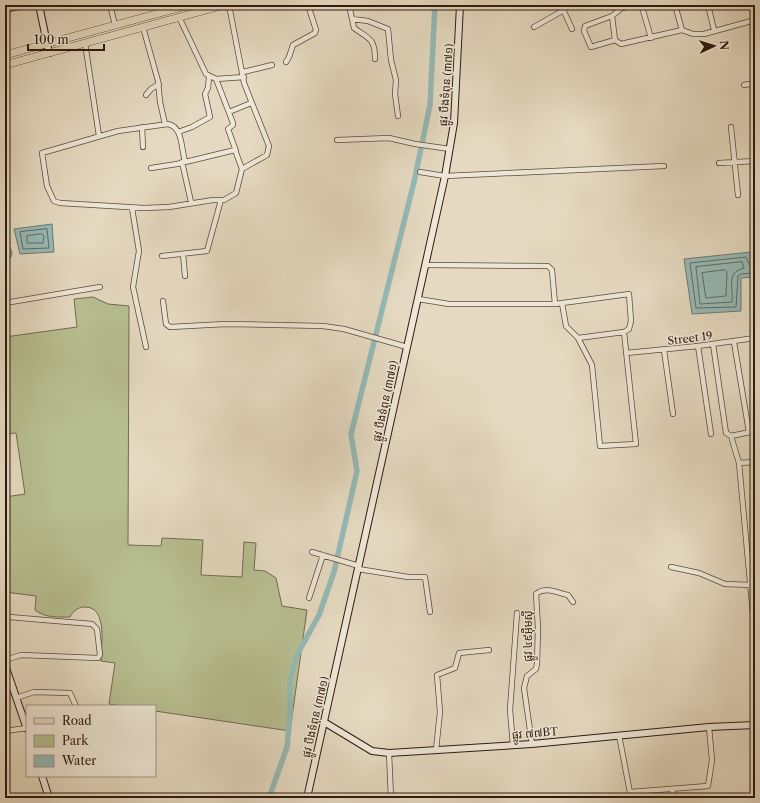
<svg xmlns="http://www.w3.org/2000/svg" width="760" height="803" font-family="'Libre Caslon Text','Noto Sans Khmer',serif">
<style>
.green{fill:#b7bf91;stroke:#726c50}
.water{fill:#96bab7;stroke:#6c7a73}
.lines{fill:none;stroke-linecap:round;stroke-linejoin:round}
.shore{stroke:#626a62;stroke-width:1}
.canal{stroke:#96bab7;stroke-width:5.5}
.street-casing{stroke:#5c4a3b;stroke-width:6}
.secondary-casing{stroke:#2e1a0e;stroke-width:8}
.primary-casing{stroke:#2e1a0e;stroke-width:8}
.street{stroke:#eee7d7;stroke-width:4.5}
.secondary{stroke:#eee7d7;stroke-width:6}
.primary{stroke:#e5dac1;stroke-width:7}
.labels{text-anchor:middle;dominant-baseline:central;stroke-width:3;stroke-linejoin:round;paint-order:stroke}
.street-label{font-size:11px;fill:#2e1a0e;stroke:#eee7d7}
</style>
<rect width="100%" height="100%" fill="#e5dac1"/>
<filter id="stains"><feTurbulence type="fractalNoise" baseFrequency=".005" numOctaves="4"/><feColorMatrix values="0 0 0 0 .2 0 0 0 0 .09 0 0 0 0 .02 0 0 0 .5 -.17"/></filter>
<radialGradient id="worn" r=".72"><stop offset=".6" stop-color="#630" stop-opacity="0"/><stop offset="1" stop-color="#630" stop-opacity=".3"/></radialGradient>
<path class="green" d="M 5,5 L 30,5 L 30,7 L 5,13 Z
M 93,297 L 108,304 L 129,306 L 128,545 L 161,546 L 162,538 L 203,540 L 201,575 L 242,577 L 244,542 L 256,543 L 254,570 L 265,571 L 276,578 L 282,606 L 307,610 L 290,731 L 155,711 L 155,706 L 123,706 L 109,704 L 115,663 L 101,661 C 101,645 108,607 85,607 C 78,607 73,611 70,617 C 58,617 45,618 35,610 L 36,596 L 5,592 L 5,497 L 25,494 L 16,433 L 5,434 L 5,380 L 8,379 L 5,358 L 5,337 L 77,327 L 74,299 Z"/>
<path class="water" d="M 52,224 L 54,252 L 20,254 L 14,229 Z
M 5,233 L 12,253 L 11,257 L 5,257 Z
M 751,252 L 755,277 L 741,278 L 741,311 L 692,314 L 684,259 Z"/>
<g class="lines">
<path class="shore" d="M 47,229 L 49,248 L 23,249 L 20,232 Z
M 42,234 L 44,236 L 43,243 L 27,243 L 27,236 Z
M 742,262 L 744,268 C 725,273 734,287 732,302 L 700,304 L 696,267 Z
M 755,268 L 750,266 L 746,257 L 690,263 L 696,308 L 736,307 L 738,276 L 741,274 L 755,273
M 725,270 L 727,272 L 726,296 L 706,298 L 702,273 Z"/>
<path class="canal" d="M 269,798 L 287,747 L 290,715 L 290,680 L 297,655 L 319,615 L 334,572 L 357,471 L 351,434 L 414,182 L 430,105 L 435,5"/>
<g class="street-casing">
<path id="street" d="M 110,5 L 115,25
M 349,5 L 354,28 C 369,39 375,38 375,59
M 561,5 L 572,29
M 635,5 L 622,8 L 612,16 L 615,40 L 621,44 L 682,30 L 693,34 L 704,34 L 755,20
M 637,5 L 642,7 L 651,38
M 675,5 L 682,30
M 708,5 L 714,30
M 612,16 L 585,26 L 584,31 L 591,47 L 615,40
M 179,17 L 206,74 L 216,79 L 244,77
M 352,19 L 368,21 L 388,29 L 391,60 L 396,80 L 395,94 L 398,116
M 143,27 L 158,81 L 160,102 L 165,124
M 534,27 L 564,10
M 85,43 L 99,136
M 286,62 L 289,57 L 293,45 L 315,33 L 316,30 L 308,5
M 243,72 L 272,65
M 216,79 L 233,123 L 233,125 L 228,129 L 236,151
M 744,85 L 755,83
M 146,95 L 151,89 L 159,84
M 229,112 L 251,103
M 142,127 L 143,147
M 731,127 L 738,195
M 178,132 L 192,127 L 210,117 L 205,94 L 208,88 L 209,77
M 337,140 L 389,138 L 415,144 L 450,149
M 185,161 C 181,149 183,127 168,124 L 118,131 L 42,153 L 47,186 L 54,201 L 60,203 L 144,208 L 169,207 L 213,200 L 224,200 L 236,193 L 242,169 L 267,155 L 269,146 L 244,83 L 229,5
M 182,162 L 191,202
M 719,163 L 755,161
M 151,168 L 177,164 L 235,150 L 242,169
M 420,172 L 445,176 L 664,166
M 132,208 L 139,251 L 133,287 L 146,347
M 183,254 L 185,276
M 162,256 L 207,251 L 221,200
M 426,265 L 548,266 L 552,270 L 555,304
M 418,299 L 449,304 L 555,304 L 629,294 L 631,321 L 629,329 L 624,332 L 578,338
M 163,301 L 166,324 L 170,327 L 226,324 L 323,326 L 344,329 L 407,347
M 5,303 L 100,287
M 562,303 L 566,326 L 578,338 L 592,365 L 600,446 L 636,444 L 624,332
M 734,342 L 749,432
M 713,344 L 726,433 L 731,436 L 755,431
M 698,346 L 711,434
M 664,350 L 673,414
M 626,353 L 698,346 L 755,338
M 731,436 L 739,463 L 755,636
M 739,463 L 755,462
M 312,552 L 359,566
M 671,567 L 699,573 L 725,584 L 751,585
M 358,569 L 408,577 L 425,577 L 430,612
M 309,598 L 323,555
M 5,618 L 9,617 L 92,624 L 97,629 L 100,655 L 98,658 L 21,655 L 5,660
M 16,698 L 34,692 L 70,693 L 76,706
M 5,731 L 27,728
M 619,735 L 631,798
M 532,744 L 524,688 L 527,676 L 536,669 L 537,664 L 538,628 L 536,594 C 545,586 558,593 568,595 L 573,602
M 513,745 L 510,710 L 517,613
M 436,750 L 440,712 L 437,675 L 455,668 L 459,653 L 489,650
M 389,753 L 391,798
M 672,789 L 674,798
M 630,792 L 708,786 L 712,760 L 709,727"/>
</g>
<g class="secondary-casing">
<path id="secondary" d="M 39,5 L 49,53
M 5,665 L 27,729
M 324,722 L 372,751 L 389,753 L 532,744 L 709,727 L 755,725
M 42,776 L 49,798
M 307,798 L 445,176 L 454,123 L 460,5"/>
</g>
<g class="primary-casing">
<path id="primary" d="M 5,55 L 189,5
M 5,65 L 224,5"/>
</g>
<use href="#street" class="street"/>
<use href="#secondary" class="secondary"/>
<use href="#primary" class="primary"/>
</g>
<g class="labels">
<g class="street-label">
<text transform="translate(446 85) rotate(-86)">ផ្លូវ បឹងទំពុន (៣៧១)</text>
<text transform="translate(690 338) rotate(-7)">Street 19</text>
<text transform="translate(385 401) rotate(-78)">ផ្លូវ បឹងទំពុន (៣៧១)</text>
<text transform="translate(528 636) rotate(-90)">ផ្លូវ ៤៩អ៊ឹមស៊ី</text>
<text transform="translate(315 717) rotate(-77)">ផ្លូវ បឹងទំពុន (៣៧១)</text>
<text transform="translate(535 733) rotate(-5)">ផ្លូវ ៧៧BT</text>
</g>
</g>
<rect width="760" height="803" fill="none" stroke="#e5dac1" stroke-width="20"/>
<rect x="6" y="6" width="748" height="791" fill="none" stroke="#2e1a0e" stroke-width="2"/>
<rect x="10" y="10" width="740" height="783" fill="none" stroke="#2e1a0e"/>
<rect x="26" y="705" width="130" height="72" fill="#eee7d7" stroke="#a19587"/>
<rect x="34" y="718" width="20" height="6" fill="#e5dac1" stroke="#a19587"/>
<text x="62" y="725" font-size="12" fill="#2e1a0e">Road</text>
<rect x="34" y="735" width="20" height="12" fill="#b7bf91" stroke="#a19587"/>
<text x="62" y="745" font-size="12" fill="#2e1a0e">Park</text>
<rect x="34" y="755" width="20" height="12" fill="#96bab7" stroke="#a19587"/>
<text x="62" y="765" font-size="12" fill="#2e1a0e">Water</text>
<g transform="translate(714 46) rotate(86)" stroke="#eee7d7" stroke-width="3" paint-order="stroke">
<path d="M0-3L7 15L0 10L-7 15Z" fill="#2e1a0e"/>
<text y="-6" font-size="11" font-weight="bold" text-anchor="middle" fill="#2e1a0e">N</text>
</g>
<path d="M28 44v6h76v-6" fill="none" stroke="#2e1a0e" stroke-width="2"/>
<text x="34" y="44" font-size="12" fill="#2e1a0e" stroke="#eee7d7" stroke-width="3" paint-order="stroke">100 m</text>
<rect width="100%" height="100%" filter="url(#stains)"/>
<rect width="100%" height="100%" fill="url(#worn)"/>
</svg>
